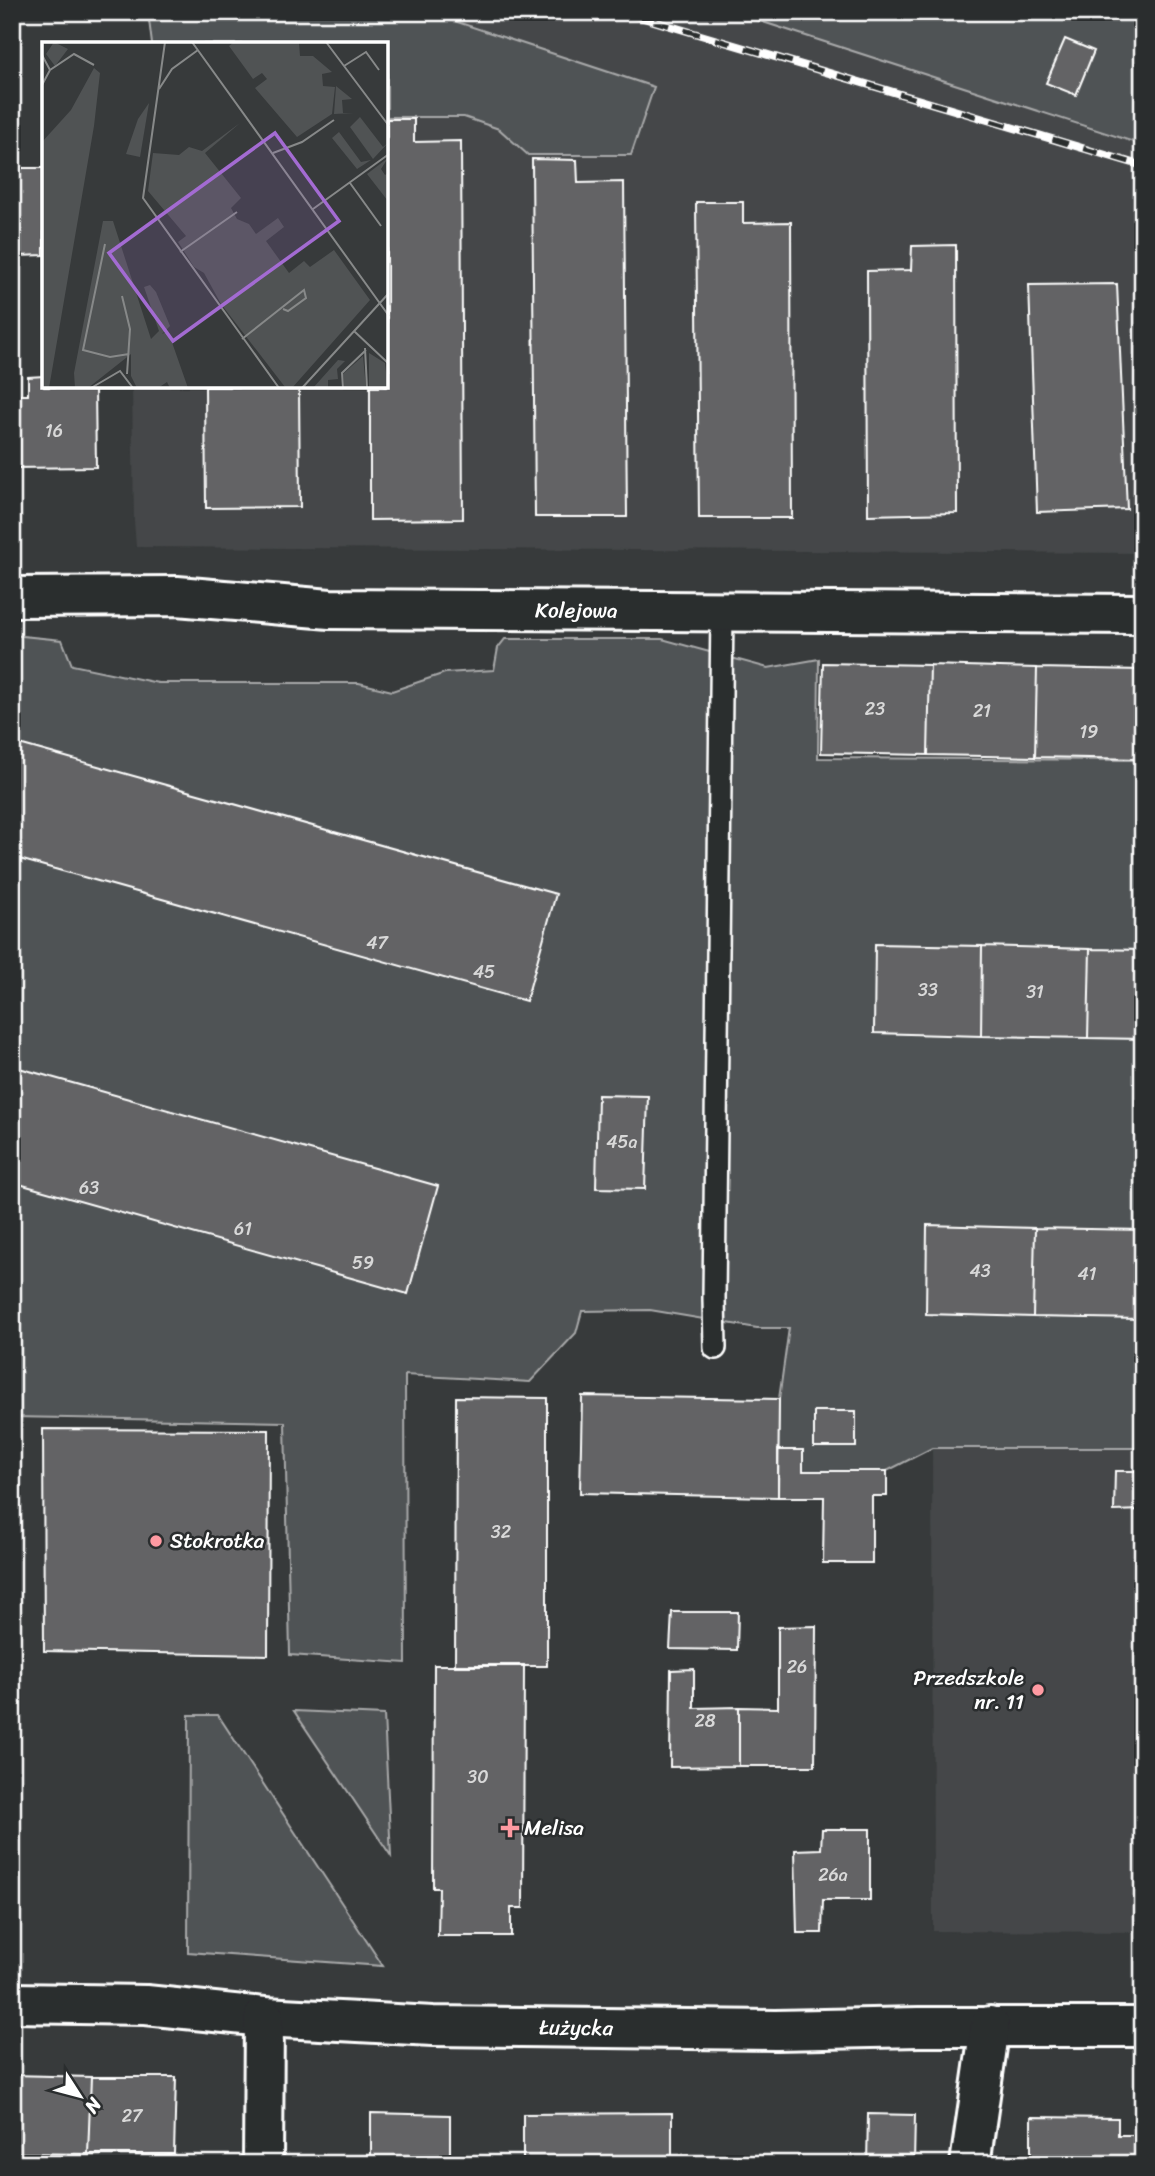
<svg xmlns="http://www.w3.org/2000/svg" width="1155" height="2176" font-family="Sriracha,sans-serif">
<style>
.built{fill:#444748}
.green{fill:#505354;stroke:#a8a9aa;stroke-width:2}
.building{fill:#636465;stroke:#fff;stroke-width:2}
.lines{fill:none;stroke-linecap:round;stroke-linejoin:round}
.service-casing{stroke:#fff;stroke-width:26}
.minor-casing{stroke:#fff;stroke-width:44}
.service{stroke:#2a2d2e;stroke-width:21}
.minor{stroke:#2a2d2e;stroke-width:38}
.rail-casing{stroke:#fff;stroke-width:8}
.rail{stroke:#2a2d2e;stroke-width:5;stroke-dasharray:16;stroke-linecap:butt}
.poi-dot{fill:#ff9aa2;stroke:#2a2d2e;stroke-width:2.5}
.labels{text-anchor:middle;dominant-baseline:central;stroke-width:5;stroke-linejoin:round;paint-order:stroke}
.number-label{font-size:18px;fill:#d8d8d8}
.street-label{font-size:21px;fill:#fff;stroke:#2a2d2e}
.poi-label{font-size:21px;fill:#fff;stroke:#2a2d2e;text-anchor:start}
.inset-road{fill:none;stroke:#878989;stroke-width:2}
.view{fill:#a36bd2;fill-opacity:0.15;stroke:#a36bd2;stroke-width:3.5}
.inset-edge{fill:none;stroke:#fff;stroke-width:3.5}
</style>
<rect width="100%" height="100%" fill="#373a3b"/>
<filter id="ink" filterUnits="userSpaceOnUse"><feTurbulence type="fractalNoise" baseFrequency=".0143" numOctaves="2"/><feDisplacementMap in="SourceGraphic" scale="14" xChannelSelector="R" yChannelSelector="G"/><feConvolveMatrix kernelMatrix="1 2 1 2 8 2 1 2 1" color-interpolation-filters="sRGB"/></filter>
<g filter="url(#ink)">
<path class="built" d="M 427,12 L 1143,12 L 1143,553 L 136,547 L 134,521 L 132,387 L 387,387 L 387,117 L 464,117 L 499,128 L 528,155 L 654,87 Z
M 932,1448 L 1143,1448 L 1143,1932 L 933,1931 Z"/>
<path class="green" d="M 148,12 L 427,12 L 654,87 L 631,155 L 528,155 L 499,129 L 464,117 L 387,117 L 387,44 L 152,44 Z
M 732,12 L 1143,12 L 1143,145 Z
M 12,635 L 62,640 L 72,665 L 158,683 L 359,683 L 392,691 L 445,673 L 494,670 L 498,648 L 505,639 L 662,639 L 768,668 L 819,659 L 818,758 L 1143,760 L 1143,1448 L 932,1448 L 887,1471 L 803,1471 L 803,1450 L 778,1450 L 779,1399 L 789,1328 L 757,1328 L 650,1310 L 582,1311 L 576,1333 L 530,1382 L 405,1375 L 406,1663 L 290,1655 L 285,1422 L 12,1417 Z
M 294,1711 L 384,1715 L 391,1856 Z
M 189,1715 L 218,1715 L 383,1966 L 188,1952 Z"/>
<path class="building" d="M 1065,39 L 1094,51 L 1076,95 L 1046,83 Z
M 387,119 L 414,119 L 414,142 L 461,141 L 463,519 L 370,520 L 370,387 L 387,387 Z
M 532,159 L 577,160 L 578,183 L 624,182 L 627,517 L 535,517 Z
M 12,168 L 44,168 L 44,255 L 18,256 L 17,219 L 12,219 Z
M 696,202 L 743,202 L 743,223 L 791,222 L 792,518 L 699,518 Z
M 956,245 L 957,513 L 868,515 L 867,271 L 911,270 L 912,246 Z
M 1117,284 L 1127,509 L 1037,512 L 1029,285 Z
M 44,376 L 44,387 L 95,387 L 96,467 L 12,468 L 12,395 L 28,395 L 28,377 Z
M 205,387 L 299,387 L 300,507 L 206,508 Z
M 823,663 L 930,665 L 928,755 L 821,753 Z
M 930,665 L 1037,668 L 1035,757 L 928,755 Z
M 1037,668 L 1143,670 L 1142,759 L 1035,757 Z
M 12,742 L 556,894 L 526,1001 L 12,857 Z
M 875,944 L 982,946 L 981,1036 L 874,1033 Z
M 982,946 L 1090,949 L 1088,1038 L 981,1036 Z
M 1090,949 L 1143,950 L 1143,1039 L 1088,1038 Z
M 12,1066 L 438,1186 L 408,1294 L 12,1182 Z
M 598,1095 L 648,1096 L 645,1189 L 596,1188 Z
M 927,1225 L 1035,1228 L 1033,1317 L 926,1314 Z
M 1035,1228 L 1142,1230 L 1140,1319 L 1033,1317 Z
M 1142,1230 L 1143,1230 L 1143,1319 L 1140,1319 Z
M 582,1396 L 779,1399 L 778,1497 L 580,1493 Z
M 456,1397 L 547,1398 L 547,1666 L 455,1666 Z
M 814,1411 L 856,1411 L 856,1447 L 814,1447 Z
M 43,1429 L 269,1430 L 268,1655 L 44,1651 Z
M 778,1450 L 803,1450 L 803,1471 L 887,1471 L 887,1496 L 872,1496 L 872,1563 L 823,1563 L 824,1497 L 778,1497 Z
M 1115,1471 L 1143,1471 L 1143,1510 L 1114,1511 Z
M 672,1612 L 738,1612 L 737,1650 L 670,1649 Z
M 816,1626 L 815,1766 L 739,1766 L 739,1707 L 778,1708 L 778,1627 Z
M 434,1665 L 524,1665 L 523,1908 L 511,1908 L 511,1936 L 438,1936 L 439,1888 L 433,1888 Z
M 694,1669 L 694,1708 L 739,1707 L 739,1766 L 670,1767 L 671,1670 Z
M 822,1829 L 870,1829 L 870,1900 L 823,1900 L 822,1933 L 797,1933 L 795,1850 L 821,1849 Z
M 12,2075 L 91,2077 L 88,2154 L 12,2153 Z
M 91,2077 L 176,2077 L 174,2154 L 88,2154 Z
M 371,2113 L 450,2115 L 450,2164 L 371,2164 Z
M 672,2113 L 672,2164 L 523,2164 L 523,2114 Z
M 868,2114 L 915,2115 L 914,2164 L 867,2164 Z
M 1031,2117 L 1118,2118 L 1118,2135 L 1143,2135 L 1143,2164 L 1031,2164 Z"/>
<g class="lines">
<g class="service-casing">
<path id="service" d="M 715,1348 L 714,1298 L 722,610"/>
</g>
<g class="minor-casing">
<g id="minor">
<path id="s1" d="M 12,597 L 177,596 L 330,609 L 1143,614"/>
<path id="s2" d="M 12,2003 L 146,2005 L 264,2017 L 433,2026 L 776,2030 L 919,2027 L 1143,2027"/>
<path d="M 263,2164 L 264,2017"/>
<path d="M 970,2164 L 990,2026"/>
</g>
</g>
<use href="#service" class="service"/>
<use href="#minor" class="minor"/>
<g class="rail-casing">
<path id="rail" d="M 623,12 L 1143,166"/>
</g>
<use href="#rail" class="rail"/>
</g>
</g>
<g class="poi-dot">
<circle cx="156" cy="1541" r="7"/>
<circle cx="1038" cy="1690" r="7"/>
<path d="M506.5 1817.5h7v7h7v7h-7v7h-7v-7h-7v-7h7z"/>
</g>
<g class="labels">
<g class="number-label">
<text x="54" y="431">16</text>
<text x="875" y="709">23</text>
<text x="982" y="711">21</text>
<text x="1089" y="732">19</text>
<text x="377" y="943">47</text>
<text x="484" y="972">45</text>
<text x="928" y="990">33</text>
<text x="1035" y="992">31</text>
<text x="622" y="1142">45a</text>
<text x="89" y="1188">63</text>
<text x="243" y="1229">61</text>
<text x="363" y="1263">59</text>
<text x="980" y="1271">43</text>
<text x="1087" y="1274">41</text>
<text x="501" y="1532">32</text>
<text x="797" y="1667">26</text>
<text x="705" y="1721">28</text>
<text x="478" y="1777">30</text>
<text x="833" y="1875">26a</text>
<text x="132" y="2116">27</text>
</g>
<g class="street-label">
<text stroke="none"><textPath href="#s1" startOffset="565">Kolejowa</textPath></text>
<text stroke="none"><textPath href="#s2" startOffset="565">Łużycka</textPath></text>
</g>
<g class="poi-label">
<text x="170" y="1541">Stokrotka</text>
<text x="1024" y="1678" text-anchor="end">Przedszkole<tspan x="1024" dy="24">nr. 11</tspan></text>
<text x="524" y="1828">Melisa</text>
</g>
</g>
<g transform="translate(42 42)">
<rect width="346" height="346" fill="#373a3b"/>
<path d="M 12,0 L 26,7 L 13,24 L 4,12 ZM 192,0 L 262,0 L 257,1 L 258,14 L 271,14 L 290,30 L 280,32 L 281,44 L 293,45 L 290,72 L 255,95 L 213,46 L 225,37 L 220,31 L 211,37 L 187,4 ZM 52,26 L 58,31 L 52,84 L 7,346 L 0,346 L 0,100 L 29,68 ZM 294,44 L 310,57 L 300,58 L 301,71 L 312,71 L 292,72 ZM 107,61 L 98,115 L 84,112 L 96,77 ZM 318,75 L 341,105 L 346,101 L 331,117 L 308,85 ZM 198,81 L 163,111 L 199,156 L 189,166 L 195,177 L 207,182 L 214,192 L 236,176 L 242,185 L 224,199 L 247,231 L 262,219 L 268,225 L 292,208 L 328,258 L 250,346 L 243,345 L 179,262 L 162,231 L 152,225 L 136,200 L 144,194 L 106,149 L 111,111 L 137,113 L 147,105 L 160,109 ZM 297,90 L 319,120 L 329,118 L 315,127 L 290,96 ZM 346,116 L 339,127 L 343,133 L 346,131 L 346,159 L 325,132 ZM 61,179 L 71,179 L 109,297 L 117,289 L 102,245 L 108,243 L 114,250 L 128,284 L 120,292 L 126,289 L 146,346 L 128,346 L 125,340 L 116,346 L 95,346 L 89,334 L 89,312 L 46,346 L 33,346 L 32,331 ZM 327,311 L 343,321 L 346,346 L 327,346 ZM 321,314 L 324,346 L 302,346 L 301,332 ZM 296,318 L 303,319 L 295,327 L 296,337 L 286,338 L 286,346 L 271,346 Z" fill="#505354"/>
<path class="inset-road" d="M 123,0 L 101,156 L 237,346M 150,0 L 347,274M 284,0 L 347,84M 0,13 L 8,28 L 0,43M 302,24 L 324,10 L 337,28M 8,28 L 32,12 L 52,23M 117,47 L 130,27 L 156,8M 231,111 L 260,100 L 292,78M 308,141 L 339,184M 271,167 L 347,112M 63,202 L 41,308 L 68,315 L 87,312M 138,210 L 195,170M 80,254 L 88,287 L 85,332M 312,289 L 346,321 L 347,332M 200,297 L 262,248 L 264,256 L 246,269 L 241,267M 323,306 L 325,346M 49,346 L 78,329 L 91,346M 260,346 L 347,251M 301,346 L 300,331 L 324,308"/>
<path class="view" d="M 233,91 L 297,179 L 131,299 L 67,211 Z"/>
<rect width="346" height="346" class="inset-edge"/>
</g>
<rect width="1155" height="2176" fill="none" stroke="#2a2d2e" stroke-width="42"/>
<rect x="21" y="21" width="1113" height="2134" fill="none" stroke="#fff" stroke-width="2.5" filter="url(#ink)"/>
<g transform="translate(80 2096) rotate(126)" stroke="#2a2d2e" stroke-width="5" paint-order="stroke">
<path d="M0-5L12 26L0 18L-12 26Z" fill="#ffffff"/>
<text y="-10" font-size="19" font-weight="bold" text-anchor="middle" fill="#ffffff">N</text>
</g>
</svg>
